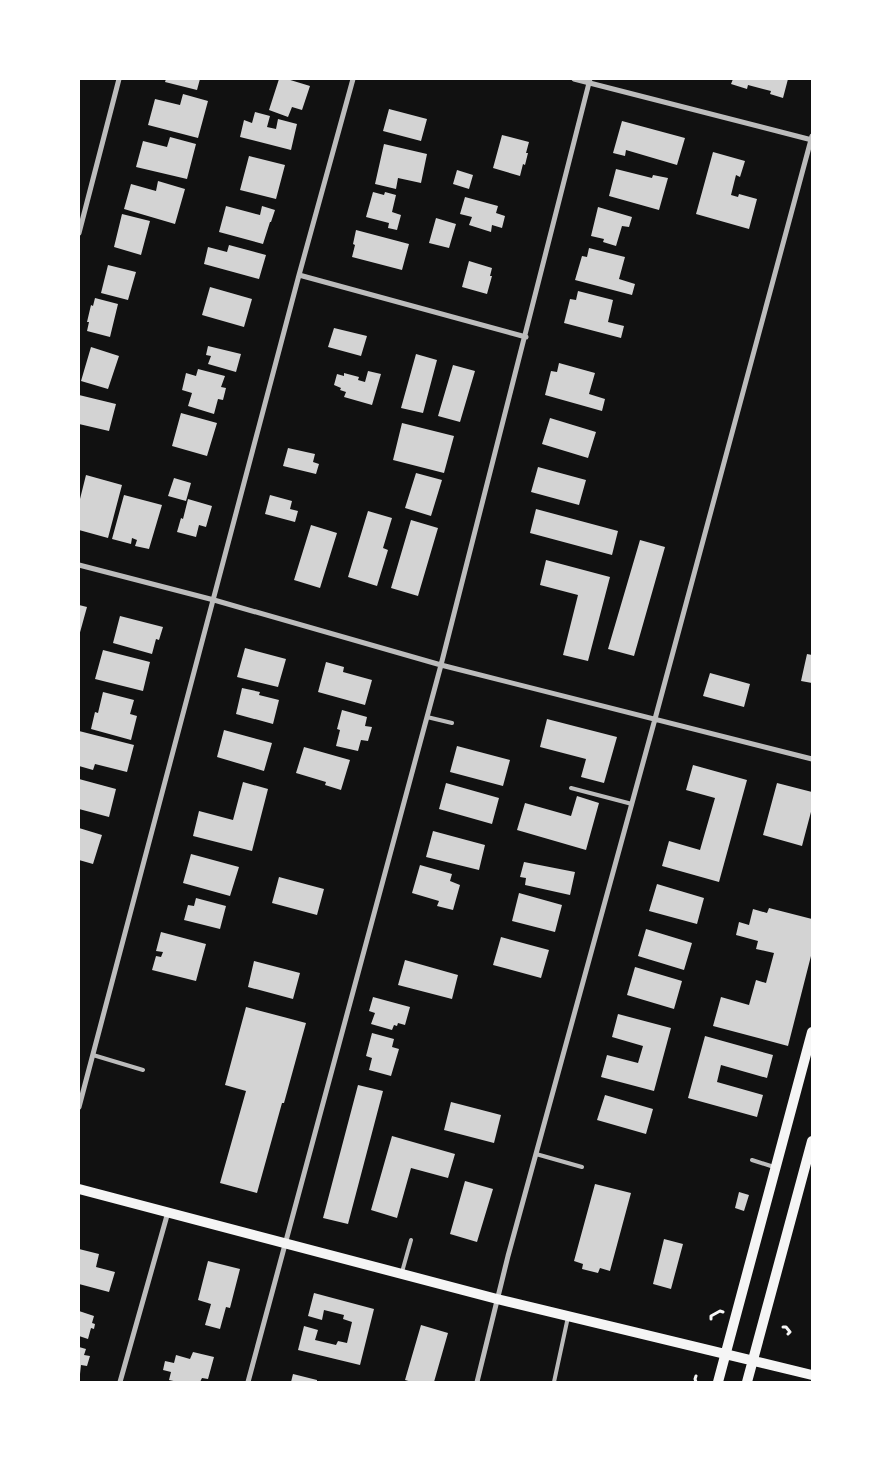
<svg xmlns="http://www.w3.org/2000/svg" width="891" height="1461" font-family="Manrope,sans-serif">
<style>
.building{fill:#d3d3d3}
.lines{fill:none;stroke-linecap:round;stroke-linejoin:round}
.path{stroke:#f5f5f5;stroke-width:3}
.service{stroke:#bcbcbc;stroke-width:4}
.minor{stroke:#bcbcbc;stroke-width:5}
.secondary{stroke:#f5f5f5;stroke-width:10}
</style>
<rect width="100%" height="100%" fill="#111"/>
<path class="building" d="M 166,79 L 200,79 L 197,90 L 165,82 Z
M 279,79 L 287,79 L 310,86 L 302,110 L 292,107 L 288,117 L 269,110 Z
M 733,79 L 788,79 L 783,98 L 770,94 L 771,91 L 748,85 L 747,89 L 731,84 Z
M 183,94 L 208,101 L 198,138 L 148,125 L 155,99 L 180,105 Z
M 389,109 L 427,119 L 421,141 L 383,131 Z
M 255,112 L 270,116 L 267,127 L 276,129 L 278,119 L 297,124 L 291,150 L 240,137 L 244,120 L 252,123 Z
M 622,121 L 685,138 L 677,165 L 626,150 L 625,156 L 613,153 Z
M 502,135 L 529,142 L 526,153 L 528,153 L 525,165 L 523,164 L 520,176 L 493,168 Z
M 170,137 L 196,144 L 187,179 L 136,167 L 143,141 L 167,147 Z
M 384,144 L 427,154 L 421,183 L 398,178 L 396,189 L 375,184 Z
M 713,152 L 745,161 L 740,177 L 736,175 L 731,195 L 738,197 L 739,194 L 757,199 L 749,229 L 696,214 Z
M 249,156 L 285,165 L 276,199 L 240,190 Z
M 616,169 L 652,178 L 653,175 L 668,178 L 659,210 L 609,196 Z
M 457,170 L 473,175 L 469,189 L 453,184 Z
M 158,181 L 185,189 L 175,224 L 124,209 L 131,184 L 156,191 Z
M 373,192 L 384,195 L 385,192 L 396,195 L 392,212 L 401,215 L 397,230 L 388,228 L 389,223 L 366,217 Z
M 465,197 L 498,206 L 496,213 L 505,216 L 502,228 L 492,225 L 491,232 L 469,225 L 472,217 L 460,214 Z
M 226,206 L 260,215 L 262,206 L 275,210 L 271,222 L 270,222 L 263,244 L 219,232 Z
M 598,207 L 632,217 L 629,227 L 622,226 L 616,246 L 603,242 L 604,239 L 591,236 Z
M 122,214 L 150,221 L 141,255 L 114,247 Z
M 436,218 L 456,224 L 449,248 L 429,243 Z
M 356,230 L 409,244 L 402,270 L 352,257 L 355,245 L 353,244 Z
M 229,245 L 266,255 L 259,279 L 204,264 L 208,247 L 227,252 Z
M 589,248 L 625,257 L 619,279 L 635,284 L 632,295 L 575,280 L 582,256 L 587,257 Z
M 469,261 L 492,268 L 490,276 L 492,276 L 487,294 L 462,287 Z
M 108,265 L 136,272 L 128,300 L 101,293 Z
M 210,287 L 252,299 L 244,327 L 202,315 Z
M 578,291 L 613,300 L 608,322 L 624,326 L 621,338 L 564,323 L 570,299 L 576,300 Z
M 95,298 L 118,304 L 110,337 L 87,331 L 89,322 L 87,322 L 91,305 L 93,306 Z
M 334,328 L 367,336 L 361,356 L 328,347 Z
M 208,346 L 241,354 L 236,372 L 208,364 L 211,356 L 206,355 Z
M 91,347 L 119,356 L 108,389 L 81,381 Z
M 416,354 L 437,360 L 423,413 L 401,408 Z
M 559,363 L 595,373 L 589,394 L 605,399 L 602,411 L 545,395 L 551,371 L 557,372 Z
M 453,365 L 475,371 L 460,422 L 438,416 Z
M 198,369 L 225,376 L 221,387 L 226,388 L 223,400 L 218,399 L 214,414 L 188,406 L 192,393 L 182,390 L 186,373 L 196,376 Z
M 368,371 L 381,374 L 372,405 L 344,397 L 346,392 L 340,390 L 341,388 L 334,385 L 337,374 L 344,376 L 344,373 L 359,377 L 358,380 L 365,382 Z
M 79,395 L 116,404 L 109,431 L 79,424 Z
M 181,413 L 217,423 L 207,456 L 172,446 Z
M 550,418 L 596,432 L 588,458 L 542,444 Z
M 402,423 L 454,436 L 444,473 L 393,460 Z
M 288,448 L 315,454 L 313,462 L 319,464 L 316,474 L 283,466 Z
M 538,467 L 586,480 L 579,505 L 531,492 Z
M 416,473 L 442,480 L 431,516 L 405,508 Z
M 86,475 L 122,485 L 108,538 L 79,530 L 79,503 Z
M 174,478 L 191,483 L 186,501 L 168,496 Z
M 124,495 L 162,505 L 149,549 L 135,546 L 137,540 L 132,538 L 131,544 L 112,539 Z
M 270,495 L 292,501 L 290,509 L 298,511 L 295,522 L 265,514 Z
M 188,499 L 212,506 L 206,527 L 199,525 L 196,537 L 177,532 L 181,518 L 183,519 Z
M 536,509 L 618,531 L 612,555 L 530,533 Z
M 368,511 L 392,518 L 383,548 L 388,550 L 377,586 L 348,577 Z
M 411,520 L 438,528 L 418,596 L 391,588 Z
M 311,525 L 337,533 L 320,588 L 294,580 Z
M 640,540 L 665,547 L 634,656 L 608,649 Z
M 546,560 L 610,577 L 588,661 L 563,655 L 578,595 L 540,585 Z
M 79,605 L 87,607 L 79,636 Z
M 120,616 L 163,627 L 159,640 L 156,639 L 152,654 L 113,643 Z
M 245,648 L 286,659 L 278,687 L 237,677 Z
M 103,650 L 150,662 L 143,691 L 95,679 Z
M 807,654 L 812,655 L 812,683 L 801,681 Z
M 326,662 L 344,667 L 343,672 L 372,680 L 365,705 L 318,692 Z
M 710,673 L 750,684 L 744,707 L 703,696 Z
M 242,688 L 260,692 L 259,695 L 279,700 L 273,724 L 236,714 Z
M 103,692 L 134,700 L 130,714 L 137,716 L 131,740 L 91,729 L 95,712 L 98,713 Z
M 342,710 L 367,717 L 365,726 L 372,727 L 368,741 L 361,740 L 358,751 L 336,746 L 340,730 L 337,729 Z
M 547,719 L 617,737 L 604,783 L 581,777 L 586,759 L 540,747 Z
M 224,730 L 272,743 L 264,771 L 217,757 Z
M 79,731 L 134,745 L 127,772 L 95,764 L 93,770 L 79,766 Z
M 457,746 L 510,760 L 503,786 L 450,772 Z
M 304,747 L 350,760 L 341,790 L 325,785 L 326,782 L 296,773 Z
M 693,765 L 747,780 L 719,882 L 662,866 L 669,841 L 700,850 L 715,798 L 686,790 Z
M 79,779 L 116,789 L 109,817 L 79,809 Z
M 243,782 L 268,789 L 252,851 L 193,836 L 199,811 L 233,820 Z
M 446,783 L 499,798 L 492,824 L 439,809 Z
M 777,783 L 812,792 L 812,808 L 802,846 L 763,835 Z
M 577,796 L 599,803 L 586,850 L 517,830 L 525,803 L 571,816 Z
M 79,828 L 102,835 L 93,864 L 79,860 Z
M 433,831 L 485,845 L 479,870 L 426,857 Z
M 191,854 L 239,867 L 230,896 L 183,883 Z
M 524,862 L 575,872 L 570,895 L 525,885 L 526,878 L 520,877 Z
M 420,865 L 452,874 L 450,881 L 460,885 L 453,910 L 437,906 L 439,901 L 412,893 Z
M 279,877 L 324,889 L 317,915 L 272,903 Z
M 657,884 L 704,898 L 697,924 L 649,911 Z
M 519,893 L 562,905 L 555,932 L 512,921 Z
M 196,898 L 226,906 L 220,929 L 184,920 L 188,905 L 194,906 Z
M 769,908 L 812,919 L 812,952 L 788,1046 L 713,1026 L 721,997 L 749,1005 L 756,980 L 766,983 L 774,953 L 756,949 L 758,941 L 736,935 L 739,922 L 749,925 L 753,909 L 767,913 Z
M 646,929 L 692,943 L 684,970 L 638,956 Z
M 161,932 L 206,944 L 196,981 L 152,970 L 156,956 L 161,957 L 163,952 L 156,951 Z
M 501,937 L 549,950 L 541,978 L 493,965 Z
M 405,960 L 458,975 L 452,999 L 398,985 Z
M 254,961 L 300,973 L 293,999 L 248,987 Z
M 635,967 L 682,981 L 674,1009 L 627,995 Z
M 373,997 L 410,1007 L 405,1025 L 398,1023 L 397,1026 L 394,1025 L 392,1030 L 371,1024 L 375,1013 L 369,1011 Z
M 246,1007 L 306,1023 L 284,1103 L 282,1103 L 257,1193 L 220,1183 L 246,1091 L 225,1085 Z
M 618,1014 L 671,1028 L 654,1091 L 601,1077 L 607,1055 L 638,1063 L 643,1046 L 612,1037 Z
M 372,1033 L 394,1039 L 392,1047 L 399,1049 L 391,1076 L 369,1070 L 372,1058 L 366,1056 Z
M 705,1036 L 773,1055 L 767,1078 L 721,1065 L 717,1082 L 763,1095 L 757,1117 L 688,1098 Z
M 358,1085 L 383,1091 L 348,1224 L 323,1218 Z
M 605,1095 L 653,1109 L 646,1134 L 597,1120 Z
M 451,1102 L 501,1115 L 494,1143 L 444,1130 Z
M 392,1136 L 455,1154 L 448,1178 L 411,1168 L 397,1218 L 371,1210 Z
M 465,1181 L 493,1189 L 477,1242 L 450,1234 Z
M 595,1184 L 631,1193 L 610,1271 L 600,1268 L 598,1273 L 582,1269 L 583,1264 L 574,1261 Z
M 739,1192 L 749,1195 L 744,1211 L 735,1208 Z
M 664,1239 L 683,1244 L 671,1289 L 653,1284 Z
M 79,1249 L 99,1254 L 96,1267 L 115,1272 L 109,1292 L 79,1284 Z
M 208,1261 L 240,1269 L 230,1308 L 226,1307 L 220,1329 L 205,1325 L 211,1304 L 198,1300 Z
M 314,1293 L 374,1309 L 360,1365 L 298,1350 L 304,1326 L 318,1330 L 315,1340 L 336,1345 L 338,1341 L 347,1343 L 352,1322 L 343,1319 L 344,1315 L 324,1310 L 322,1320 L 308,1316 Z
M 79,1311 L 94,1316 L 92,1323 L 95,1324 L 94,1329 L 91,1328 L 88,1339 L 79,1336 Z
M 421,1325 L 448,1333 L 434,1382 L 412,1382 L 405,1380 Z
M 79,1347 L 86,1349 L 84,1355 L 90,1356 L 87,1366 L 81,1365 L 80,1374 Z
M 193,1352 L 214,1357 L 208,1379 L 202,1378 L 200,1382 L 178,1382 L 169,1380 L 171,1372 L 163,1370 L 165,1361 L 174,1363 L 176,1355 L 190,1359 Z
M 293,1374 L 317,1380 L 317,1382 L 291,1382 Z"/>
<g class="lines">
<path class="path" d="M 711,1319 L 711,1316 L 720,1311 L 723,1312
M 783,1327 L 786,1327 L 790,1332 L 788,1334
M 696,1376 L 695,1379 L 696,1382"/>
<path class="service" d="M 427,717 L 452,723
M 571,788 L 632,804
M 93,1055 L 143,1070
M 536,1154 L 582,1167
M 752,1160 L 774,1167
M 402,1272 L 411,1240
M 554,1382 L 568,1317"/>
<path class="minor" d="M 574,79 L 812,140
M 79,233 L 119,79
M 299,275 L 526,337
M 79,565 L 214,600 L 441,665 L 812,759
M 79,1107 L 299,275 L 353,79
M 120,1382 L 168,1212
M 248,1382 L 441,665 L 590,79
M 477,1382 L 508,1256 L 655,719 L 812,136"/>
<path class="secondary" d="M 79,1189 L 497,1299 L 812,1375
M 718,1382 L 812,1032
M 747,1382 L 812,1141"/>
</g>
<rect width="891" height="1461" fill="none" stroke="#ffffff" stroke-width="160"/>
</svg>
